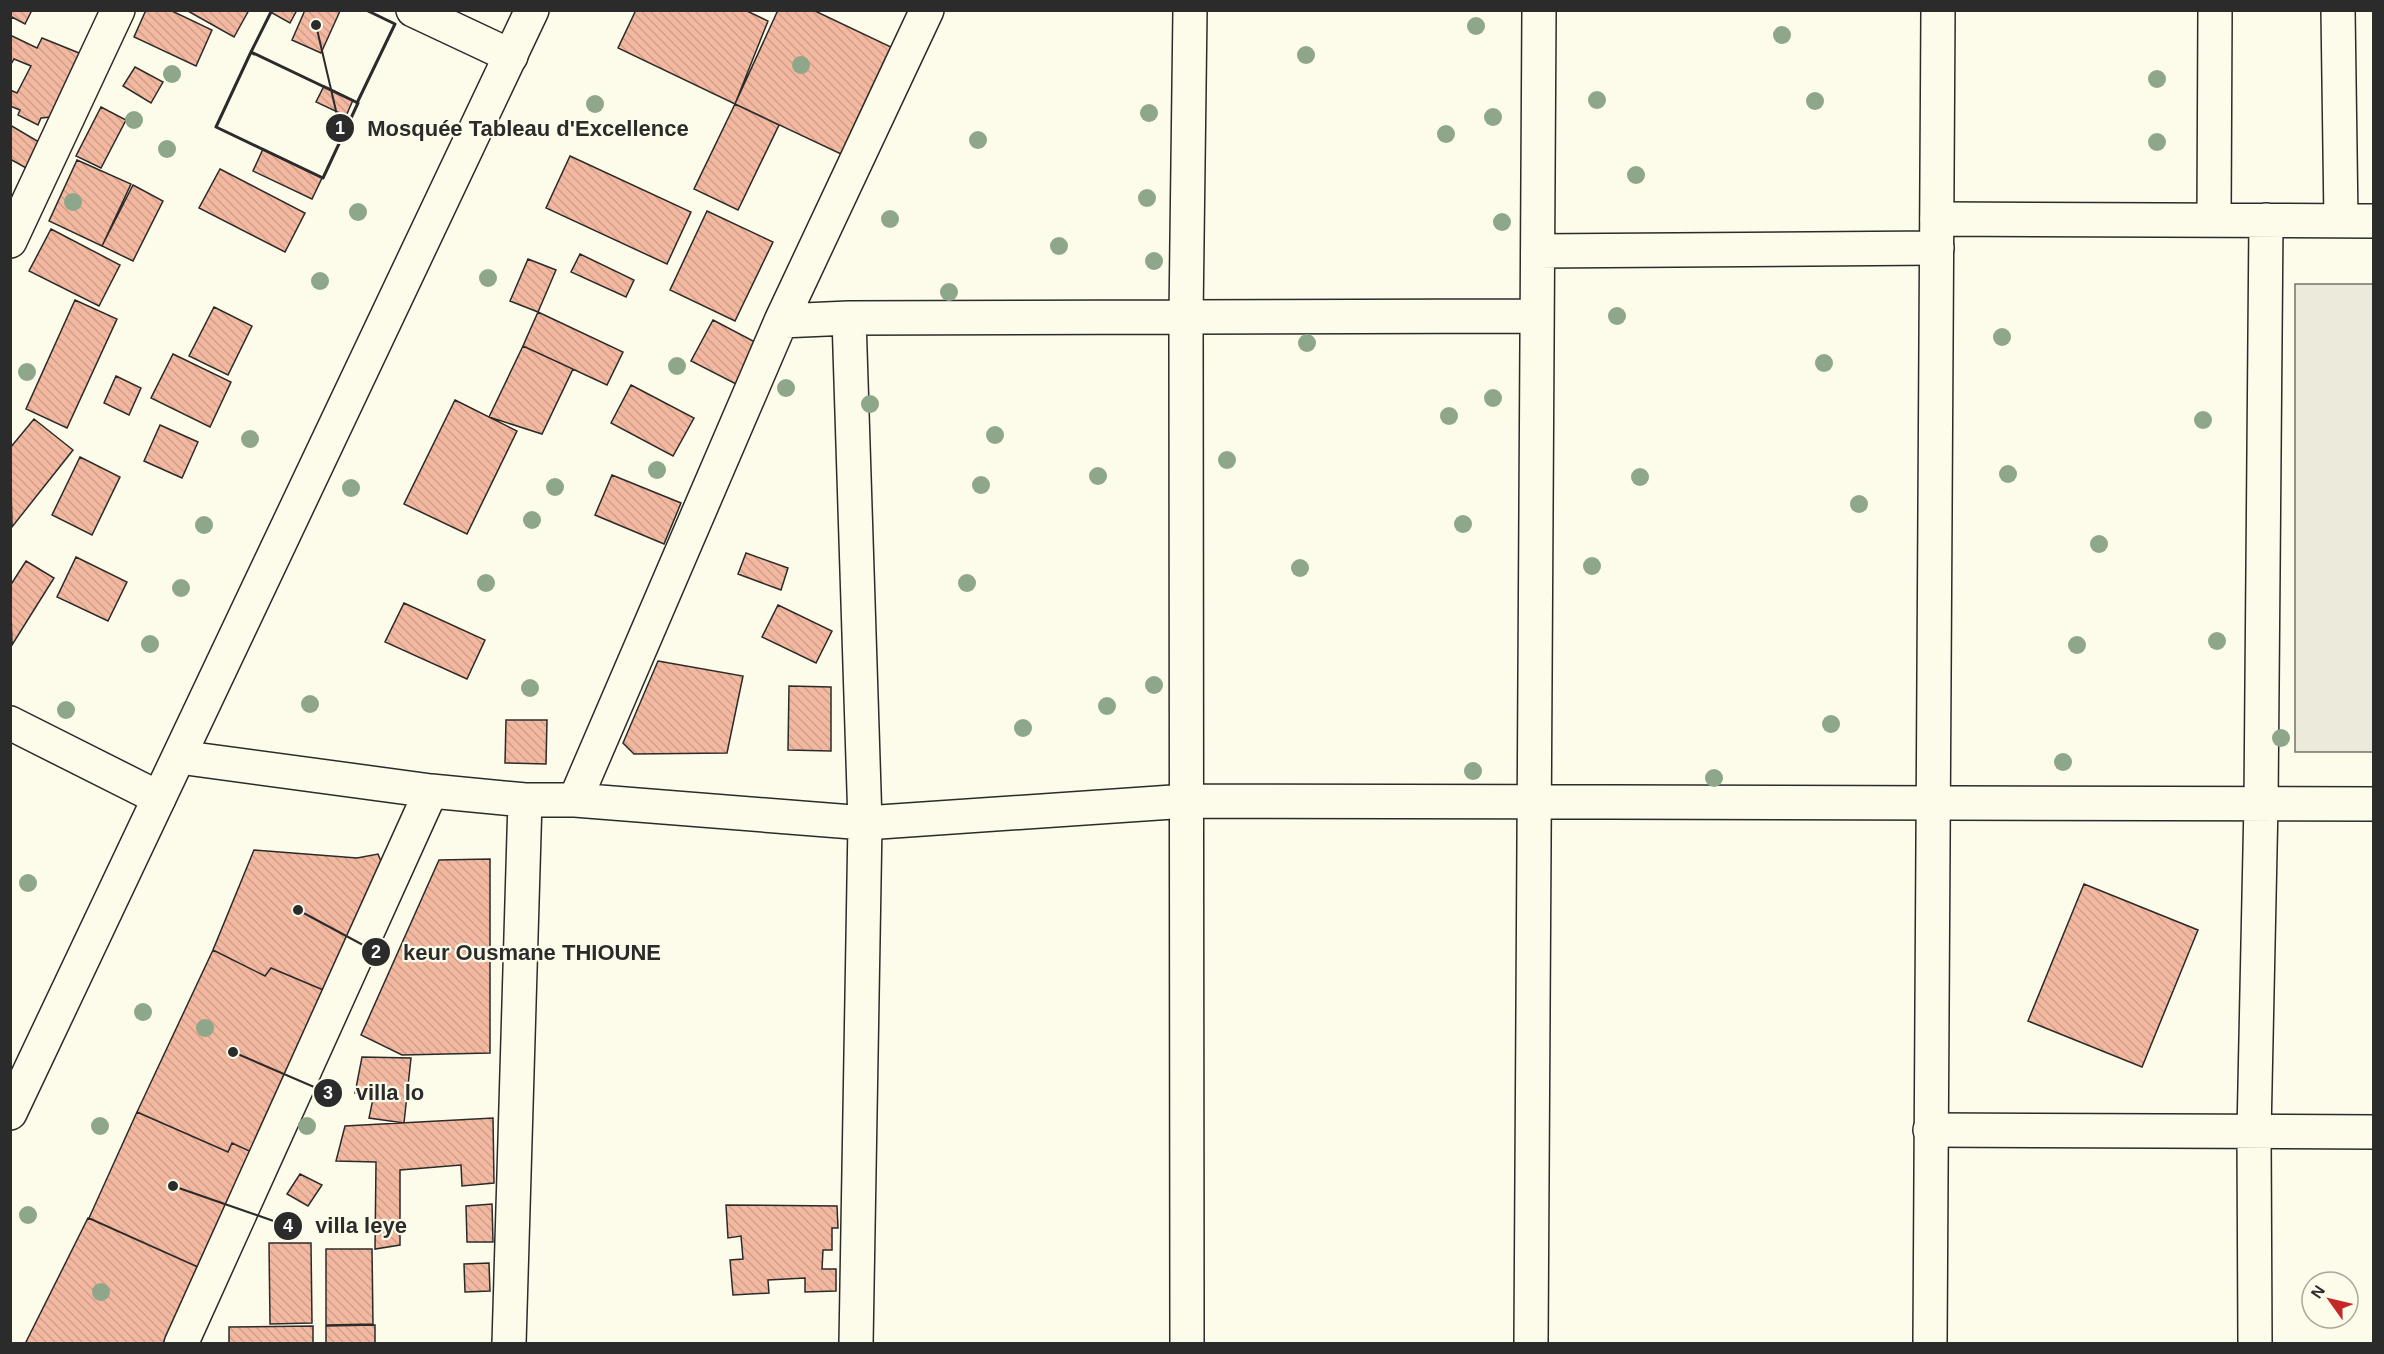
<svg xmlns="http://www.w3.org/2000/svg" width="2384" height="1354" font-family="Helvetica,sans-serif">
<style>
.green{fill:#ecebdb;stroke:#74746e;stroke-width:1.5}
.building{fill:url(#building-back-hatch);stroke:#2b2b2b;stroke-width:1.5}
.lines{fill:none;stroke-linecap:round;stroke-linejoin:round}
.minor-casing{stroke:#2b2b2b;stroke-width:36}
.secondary-casing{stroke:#2b2b2b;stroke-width:36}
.trunk-casing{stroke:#2b2b2b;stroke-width:36}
.minor{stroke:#fdfbea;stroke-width:33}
.secondary{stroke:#fdfbea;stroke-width:33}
.trunk{stroke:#fdfbea;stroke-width:33}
.wall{stroke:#2b2b2b;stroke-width:3}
.tree{fill:#8ea78a}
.leader{fill:none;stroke:#2b2b2b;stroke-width:2}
.callout-dot{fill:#2b2b2b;stroke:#fdfbea;stroke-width:2}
.mark-label{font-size:18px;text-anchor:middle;font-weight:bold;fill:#fff}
.callout-label{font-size:22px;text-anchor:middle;font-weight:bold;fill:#2b2b2b;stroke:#fdfbea;stroke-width:4.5;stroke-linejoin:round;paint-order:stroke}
</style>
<defs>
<pattern id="building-back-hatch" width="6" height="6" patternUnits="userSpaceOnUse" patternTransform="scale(1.5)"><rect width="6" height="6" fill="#f2b8a0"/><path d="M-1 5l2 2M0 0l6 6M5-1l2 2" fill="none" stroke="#d09e8a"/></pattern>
</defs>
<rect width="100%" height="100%" fill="#fdfbea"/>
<path class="green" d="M 2295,284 L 2373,284 L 2373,752 L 2295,752 Z"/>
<path class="building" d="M 10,10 L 32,10 L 25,24 L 12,17 L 10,20 Z
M 146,10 L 170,10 L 212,30 L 196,66 L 134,37 Z
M 186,10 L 249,10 L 234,37 Z
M 273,10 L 297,10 L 290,23 L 272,13 Z
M 305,10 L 340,11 L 321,53 L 292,40 Z
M 636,10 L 745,10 L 768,21 L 735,104 L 618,48 Z
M 778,10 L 813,10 L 891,47 L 841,154 L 735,104 Z
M 10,35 L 37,48 L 42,38 L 84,55 L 51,117 L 41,118 L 38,125 L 18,115 L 20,110 L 10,106 L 10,90 L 17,93 L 31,66 L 14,59 L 10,66 Z
M 135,67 L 163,82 L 151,103 L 123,86 Z
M 324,86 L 353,100 L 346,116 L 316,102 Z
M 735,104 L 779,125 L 738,210 L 694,189 Z
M 101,107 L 126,120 L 101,168 L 76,156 Z
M 10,125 L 39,142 L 26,168 L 10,159 Z
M 263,149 L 322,178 L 312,199 L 253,171 Z
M 570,156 L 691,212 L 667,264 L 546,208 Z
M 77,160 L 131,184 L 102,246 L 49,221 Z
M 220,169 L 305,213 L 285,252 L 199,208 Z
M 133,185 L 163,201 L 133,261 L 102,246 Z
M 707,211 L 773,242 L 735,321 L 670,290 Z
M 51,229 L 120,265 L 99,306 L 29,271 Z
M 580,254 L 634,280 L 626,297 L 571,272 Z
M 528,259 L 556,270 L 538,312 L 510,301 Z
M 75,300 L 117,319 L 67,428 L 26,409 Z
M 214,307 L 252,326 L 228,375 L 189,356 Z
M 538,312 L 623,352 L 607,385 L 523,346 Z
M 713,320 L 757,343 L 736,384 L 691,361 Z
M 523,346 L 573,369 L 542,434 L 489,417 Z
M 173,354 L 231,382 L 210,427 L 151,398 Z
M 116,376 L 141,388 L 129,415 L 104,403 Z
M 631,385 L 694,418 L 673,456 L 611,423 Z
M 455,400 L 517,431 L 467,534 L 404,504 Z
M 34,419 L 73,450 L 12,527 L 10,448 Z
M 160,425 L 198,442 L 182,478 L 144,461 Z
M 80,457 L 120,477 L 92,535 L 52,515 Z
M 612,475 L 681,503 L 664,544 L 595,515 Z
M 746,553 L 788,568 L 781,590 L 738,574 Z
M 76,557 L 127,582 L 108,621 L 57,597 Z
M 26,561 L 54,578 L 12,645 L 10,586 Z
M 404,603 L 485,640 L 467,679 L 385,642 Z
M 778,605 L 832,631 L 816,663 L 762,637 Z
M 658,661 L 743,676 L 727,753 L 634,754 L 623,743 Z
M 789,686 L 831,687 L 831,751 L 788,750 Z
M 506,720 L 547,720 L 546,764 L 505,763 Z
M 254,850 L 357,858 L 378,854 L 385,871 L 328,992 L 271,968 L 265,976 L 213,950 Z
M 490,859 L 490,1053 L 402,1055 L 361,1035 L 439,860 Z
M 2084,884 L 2198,930 L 2142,1067 L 2028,1021 Z
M 213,950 L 265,976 L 271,968 L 328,992 L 256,1154 L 232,1143 L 228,1152 L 137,1112 Z
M 362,1057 L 411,1058 L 404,1123 L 369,1118 L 374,1094 L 355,1093 Z
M 137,1112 L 228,1152 L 232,1143 L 256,1154 L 209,1272 L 89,1218 Z
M 493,1118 L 494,1183 L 462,1186 L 461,1165 L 400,1170 L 400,1245 L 375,1249 L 376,1162 L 336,1161 L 345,1126 Z
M 300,1174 L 322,1185 L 308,1206 L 287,1194 Z
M 492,1204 L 493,1242 L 467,1242 L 466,1206 Z
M 726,1205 L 837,1206 L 838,1228 L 832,1228 L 832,1250 L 823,1250 L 822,1269 L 836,1269 L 836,1291 L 805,1292 L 805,1278 L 768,1280 L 769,1293 L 733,1295 L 730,1260 L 743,1259 L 741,1236 L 728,1238 Z
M 88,1218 L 209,1272 L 174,1344 L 25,1344 Z
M 269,1243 L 311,1243 L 312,1323 L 270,1324 Z
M 326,1249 L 372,1249 L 373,1324 L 326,1325 Z
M 489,1263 L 490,1291 L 465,1292 L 464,1264 Z
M 375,1325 L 375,1344 L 326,1344 L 326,1326 Z
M 313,1326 L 313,1344 L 229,1344 L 229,1327 Z"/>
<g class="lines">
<g class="minor-casing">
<path id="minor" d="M 413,10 L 511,56
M 2338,10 L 2341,221
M 1937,219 L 2374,221
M 2214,220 L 2215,10
M 10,241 L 118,10
M 1538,251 L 1937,248
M 849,318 L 865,823 L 856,1344
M 781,321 L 849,318 L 1537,316
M 10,723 L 159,798
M 179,757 L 431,791 L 525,800 L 575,800 L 865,823 L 1187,801 L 2374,804
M 575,800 L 781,321 L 927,10
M 1930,1130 L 2374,1132
M 181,1344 L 431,791
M 509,1344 L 525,800
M 1187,1344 L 1186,317 L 1190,10
M 1531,1344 L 1539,10
M 2255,1344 L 2254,1133 L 2261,803 L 2266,220"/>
</g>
<g class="secondary-casing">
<path id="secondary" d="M 1930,1344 L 1938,10"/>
</g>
<g class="trunk-casing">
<path id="trunk" d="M 10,1113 L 532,10"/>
</g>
<use href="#minor" class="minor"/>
<use href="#secondary" class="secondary"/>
<use href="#trunk" class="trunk"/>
<path class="wall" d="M 251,52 L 358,103 L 323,178 L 216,127 Z
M 254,54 L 251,52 L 272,10
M 357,103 L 395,24 L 366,10"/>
</g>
<g class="tree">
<circle cx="1476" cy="26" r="9"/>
<circle cx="1782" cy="35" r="9"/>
<circle cx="1306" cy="55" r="9"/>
<circle cx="801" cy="65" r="9"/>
<circle cx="172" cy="74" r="9"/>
<circle cx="2157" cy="79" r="9"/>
<circle cx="1597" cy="100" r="9"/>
<circle cx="1815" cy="101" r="9"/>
<circle cx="595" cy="104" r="9"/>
<circle cx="1149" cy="113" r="9"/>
<circle cx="1493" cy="117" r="9"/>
<circle cx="134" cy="120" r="9"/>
<circle cx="1446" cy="134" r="9"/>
<circle cx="978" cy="140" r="9"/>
<circle cx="2157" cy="142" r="9"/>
<circle cx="167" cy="149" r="9"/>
<circle cx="1636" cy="175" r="9"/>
<circle cx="1147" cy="198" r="9"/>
<circle cx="73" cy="202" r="9"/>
<circle cx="358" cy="212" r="9"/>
<circle cx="890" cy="219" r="9"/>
<circle cx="1502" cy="222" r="9"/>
<circle cx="1059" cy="246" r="9"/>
<circle cx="1154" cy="261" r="9"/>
<circle cx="488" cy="278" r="9"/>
<circle cx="320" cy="281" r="9"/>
<circle cx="949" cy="292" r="9"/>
<circle cx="1617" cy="316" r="9"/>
<circle cx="2002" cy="337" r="9"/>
<circle cx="1307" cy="343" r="9"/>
<circle cx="1824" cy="363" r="9"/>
<circle cx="677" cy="366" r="9"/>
<circle cx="27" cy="372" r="9"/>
<circle cx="786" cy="388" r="9"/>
<circle cx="1493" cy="398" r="9"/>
<circle cx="870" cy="404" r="9"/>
<circle cx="1449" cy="416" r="9"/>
<circle cx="2203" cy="420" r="9"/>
<circle cx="995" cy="435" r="9"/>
<circle cx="250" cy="439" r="9"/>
<circle cx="1227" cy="460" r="9"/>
<circle cx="657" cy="470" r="9"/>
<circle cx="2008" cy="474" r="9"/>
<circle cx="1098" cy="476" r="9"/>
<circle cx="1640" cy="477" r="9"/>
<circle cx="981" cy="485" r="9"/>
<circle cx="555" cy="487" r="9"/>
<circle cx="351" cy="488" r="9"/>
<circle cx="1859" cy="504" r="9"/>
<circle cx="532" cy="520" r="9"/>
<circle cx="1463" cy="524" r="9"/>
<circle cx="204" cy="525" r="9"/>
<circle cx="2099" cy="544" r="9"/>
<circle cx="1592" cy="566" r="9"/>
<circle cx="1300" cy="568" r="9"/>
<circle cx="486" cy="583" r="9"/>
<circle cx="967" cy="583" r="9"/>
<circle cx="181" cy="588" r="9"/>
<circle cx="2217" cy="641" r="9"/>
<circle cx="150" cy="644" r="9"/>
<circle cx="2077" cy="645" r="9"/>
<circle cx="1154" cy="685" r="9"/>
<circle cx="530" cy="688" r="9"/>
<circle cx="310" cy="704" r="9"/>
<circle cx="1107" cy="706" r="9"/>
<circle cx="66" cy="710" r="9"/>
<circle cx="1831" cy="724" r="9"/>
<circle cx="1023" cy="728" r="9"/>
<circle cx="2281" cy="738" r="9"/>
<circle cx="2063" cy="762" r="9"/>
<circle cx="1473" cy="771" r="9"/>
<circle cx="1714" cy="778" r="9"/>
<circle cx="28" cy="883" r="9"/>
<circle cx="143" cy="1012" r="9"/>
<circle cx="205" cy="1028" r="9"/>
<circle cx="100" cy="1126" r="9"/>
<circle cx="307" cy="1126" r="9"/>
<circle cx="28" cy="1215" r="9"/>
<circle cx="101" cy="1292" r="9"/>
</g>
<path class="leader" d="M316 25L340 128M298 910L376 952M233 1052L328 1093M173 1186L288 1226"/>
<g class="callout-dot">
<circle cx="316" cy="25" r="6"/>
<circle cx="298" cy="910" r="6"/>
<circle cx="233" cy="1052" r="6"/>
<circle cx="173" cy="1186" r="6"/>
<circle cx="340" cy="128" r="15"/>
<circle cx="376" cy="952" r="15"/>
<circle cx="328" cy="1093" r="15"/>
<circle cx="288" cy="1226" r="15"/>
</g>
<g class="mark-label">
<text x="340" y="134">1</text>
<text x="376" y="958">2</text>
<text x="328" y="1099">3</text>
<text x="288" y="1232">4</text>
</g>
<g class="callout-label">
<text x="528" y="136">Mosquée Tableau d'Excellence</text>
<text x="532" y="960">keur Ousmane THIOUNE</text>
<text x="390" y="1100">villa lo</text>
<text x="361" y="1233">villa leye</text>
</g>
<rect width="2384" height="1354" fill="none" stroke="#2b2b2b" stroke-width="24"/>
<g transform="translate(2330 1300) rotate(304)"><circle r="28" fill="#fdfbea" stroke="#a9a89e" stroke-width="1.5"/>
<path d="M0-4.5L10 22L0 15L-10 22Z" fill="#c62828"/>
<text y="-9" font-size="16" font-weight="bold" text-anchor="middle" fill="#2b2b2b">N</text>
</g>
</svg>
